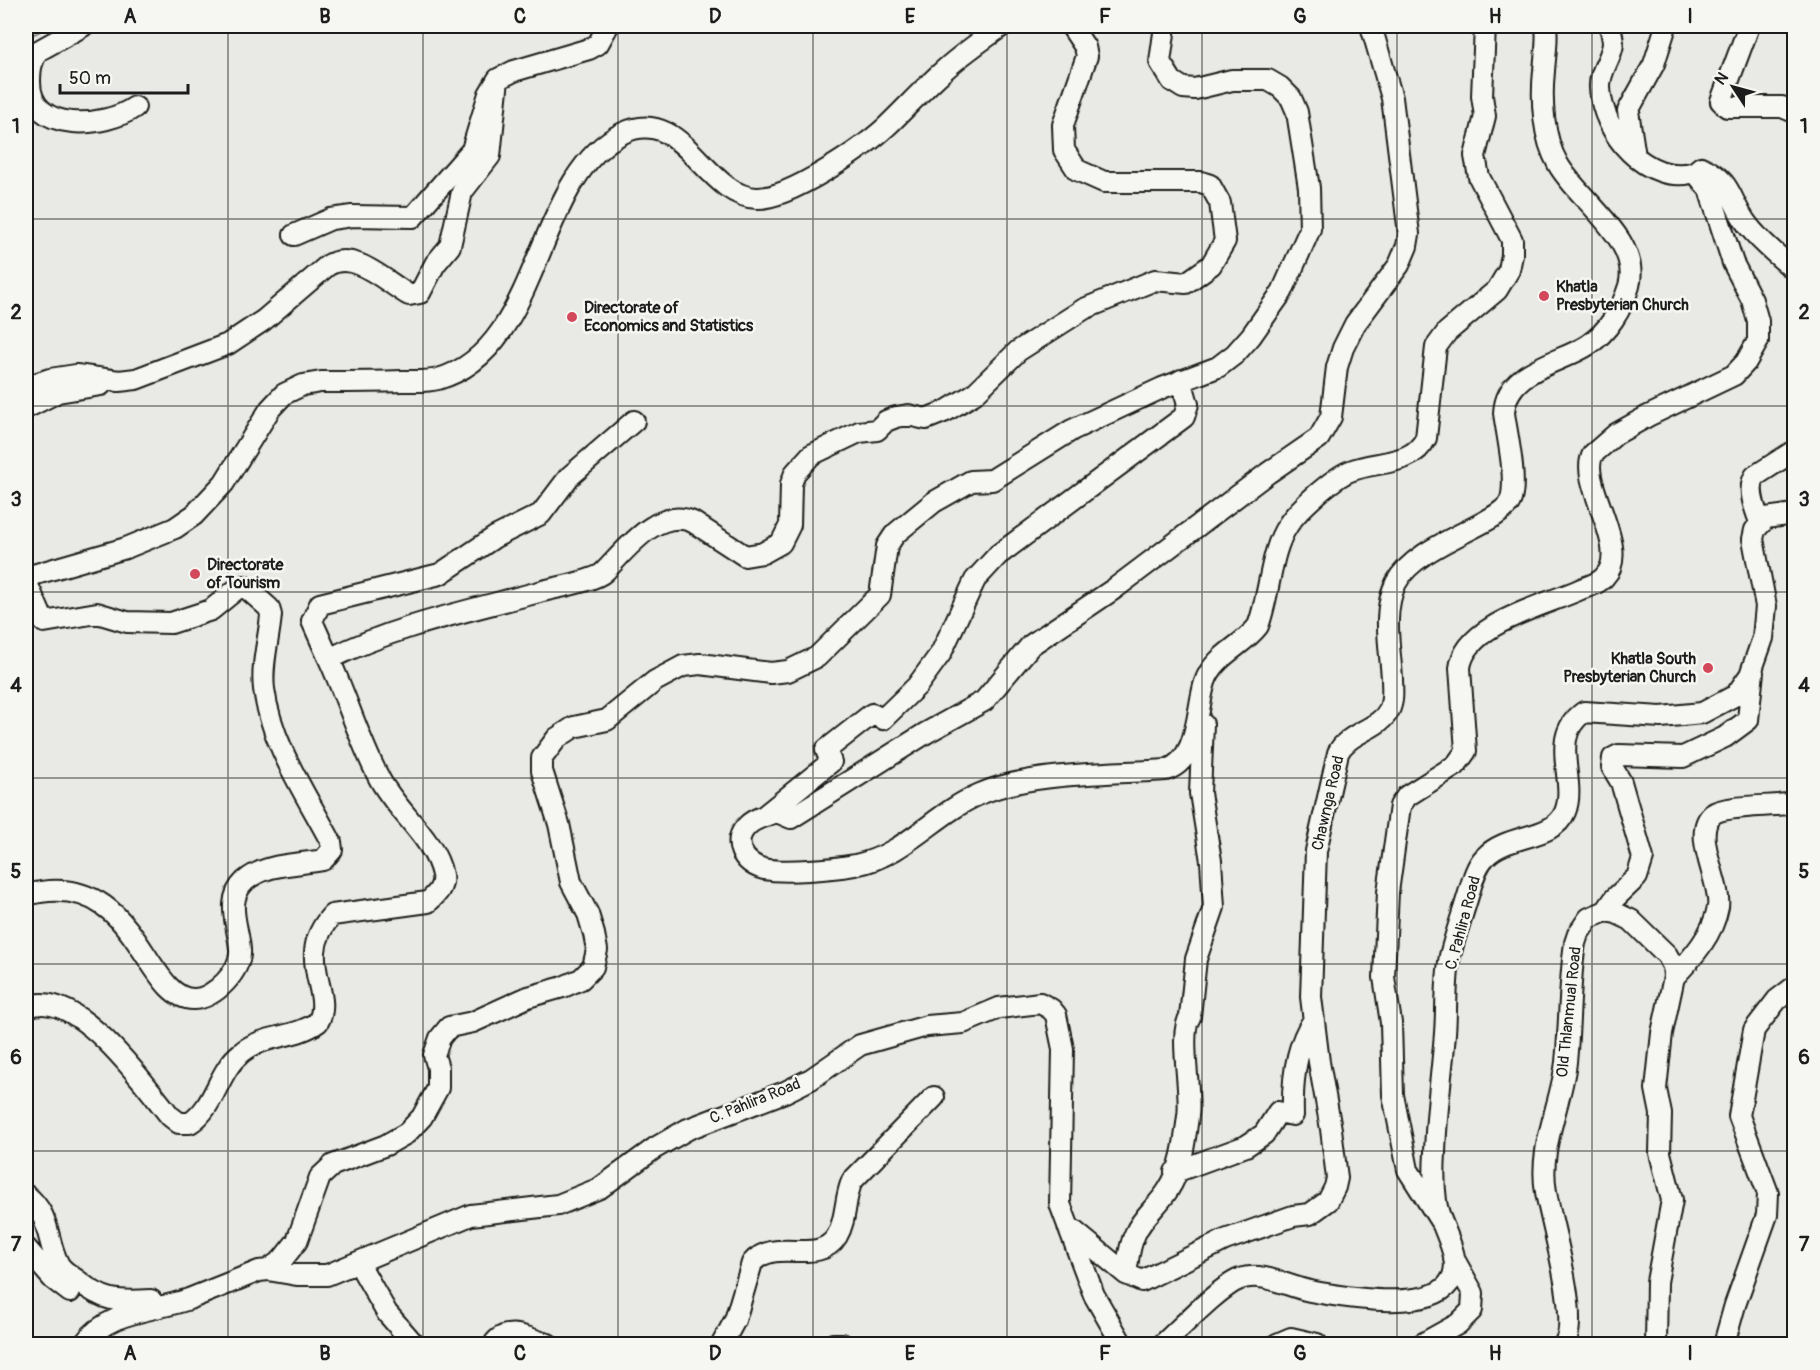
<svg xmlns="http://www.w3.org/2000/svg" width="1820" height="1370" font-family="Pangolin,sans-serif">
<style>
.forest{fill:url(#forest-firs);stroke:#747472;stroke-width:1.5}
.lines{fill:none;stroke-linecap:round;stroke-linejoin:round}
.minor-casing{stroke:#1c1c1c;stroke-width:24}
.minor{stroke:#f6f6f2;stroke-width:20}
.grid{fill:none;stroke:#1c1c1c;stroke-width:1.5;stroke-opacity:0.55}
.poi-dot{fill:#d1495b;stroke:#f6f6f2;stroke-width:2}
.labels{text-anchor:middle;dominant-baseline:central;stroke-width:5;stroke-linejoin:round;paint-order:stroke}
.poi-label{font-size:16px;font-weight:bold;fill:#1c1c1c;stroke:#f6f6f2;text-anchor:start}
.street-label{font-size:16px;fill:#1c1c1c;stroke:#f6f6f2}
.neatline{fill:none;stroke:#1c1c1c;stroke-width:2}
.grid-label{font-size:20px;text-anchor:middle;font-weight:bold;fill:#1c1c1c}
</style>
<defs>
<pattern id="forest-firs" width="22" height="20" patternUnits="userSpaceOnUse" patternTransform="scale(1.5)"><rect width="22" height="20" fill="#cbcbc7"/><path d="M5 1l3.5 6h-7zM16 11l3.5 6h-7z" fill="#aeaeaa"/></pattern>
</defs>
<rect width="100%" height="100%" fill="#e9e9e5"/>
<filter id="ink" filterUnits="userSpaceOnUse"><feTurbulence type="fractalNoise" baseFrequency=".0167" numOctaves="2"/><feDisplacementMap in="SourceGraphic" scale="12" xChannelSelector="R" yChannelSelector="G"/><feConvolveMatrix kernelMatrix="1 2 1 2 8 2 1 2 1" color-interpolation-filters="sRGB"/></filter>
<g filter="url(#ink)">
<path class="forest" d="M 26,26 L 51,26 L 26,38 Z"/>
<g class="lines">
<g class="minor-casing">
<path id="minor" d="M 83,26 L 38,51 C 31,61 30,70 30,82 C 30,134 105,128 135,107
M 1371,26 L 1392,98 L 1409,234 L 1407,246 L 1399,265 L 1355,324 L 1343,348 L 1337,367 L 1331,417 L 1319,438 L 1268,473 L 1114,589 L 1031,645 L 984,701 L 926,733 L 791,818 L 777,812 C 768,815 755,818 748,825 C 730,841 743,864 764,869 C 784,873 833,869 855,865 C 904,856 935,813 980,794 C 1030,772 1110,774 1166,770 C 1199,760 1196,710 1205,682 C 1214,655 1242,647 1258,626 C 1270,595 1270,551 1288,525 C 1298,509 1333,478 1350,471 C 1376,460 1412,467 1426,438 L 1436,347 L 1447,332 L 1497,290 L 1509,270 L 1512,255 L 1512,240 L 1479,177 L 1475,156 L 1485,116 L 1482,96 L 1485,26
M 1749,26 L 1721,101 L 1727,107 L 1782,107 L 1794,112
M 1635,156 L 1628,111 L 1654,64 L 1666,26
M 1695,172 L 1701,167 C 1733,181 1729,200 1747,224 C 1760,242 1778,255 1794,270
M 294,235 L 331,219 L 352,216 L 413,217 L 472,150 L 489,94 L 498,79 L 514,71 L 589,49 L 598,44 L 608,26
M 26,387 L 50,379 L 76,375 L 119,381 L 136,379 L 228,344 L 264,320 L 327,266 C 353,248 387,283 409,295 L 420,293 L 435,264 L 450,246 L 462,192 L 490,156 L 498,79
M 26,408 L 58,392 L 101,385
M 1760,522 C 1755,509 1747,489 1755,476 L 1794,451
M 26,577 L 126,548 L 175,528 L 194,515 L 224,483 L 270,409 L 284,394 L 303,385 L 321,382 C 348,382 375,382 402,381 C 414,381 427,382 438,379 C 544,349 532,178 623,133 C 683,104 705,197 757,198 C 789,199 862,149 886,127 C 905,109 922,90 941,73 C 960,55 981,41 1002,26
M 26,581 L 44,622 L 97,613 L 127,622 L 171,623 L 211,610 L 238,588 L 244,586 L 269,608 L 271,615 C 269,639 261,665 264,689 C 271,744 306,794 331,842 L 332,850 L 323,860 C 297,865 266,863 245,881 C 224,901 239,927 240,950 C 242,970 214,999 194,999 C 143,1000 138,865 26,895
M 329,659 L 312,621 L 320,604 L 440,574 L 495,537 L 541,514 L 569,477 L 634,421
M 764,816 L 831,762 L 826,750 L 872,714 L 883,719 L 917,686 L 941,653 L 975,580 L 998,555 L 1184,417 L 1188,404 L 1181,380
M 1606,911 L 1615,898 L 1637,877 L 1643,858 L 1621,782 L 1612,767 L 1613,758 L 1619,755 L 1683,757 L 1725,737 L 1748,720 L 1753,672
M 1674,977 C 1693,957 1713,935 1718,907 C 1722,883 1690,833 1713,814 C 1725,805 1776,807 1794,803
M 26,1008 C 74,983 145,1085 170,1116 L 179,1123 L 190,1123 C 216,1106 217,1072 241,1053 C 263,1034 295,1039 318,1022 C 335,993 293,958 332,915 L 428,902 C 437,894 444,887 442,875 C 435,839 396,811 379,778 C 359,740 347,698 329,659 C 395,626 468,611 539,592 C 553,588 595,581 604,572 C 626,550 658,506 693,522 L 745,556 L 763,553 L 781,543 L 790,525 L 791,484 L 795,473 L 811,455 L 859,432 L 877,430 L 886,421 L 896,417 L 908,415 L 926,419 L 946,411 L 974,394 L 1018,351 L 1084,309 L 1155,280 L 1186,283 L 1211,265 L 1225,241 L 1220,203 L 1210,185 L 1201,182 L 1104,182 L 1077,170 L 1064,150 L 1063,125 L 1087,56 L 1085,47 L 1071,26
M 1175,1172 L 1246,1146 L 1264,1134 L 1278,1112 L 1293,1115 C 1292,1084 1295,1047 1313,1021
M 26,1195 C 52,1216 45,1239 59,1265 C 63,1271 71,1276 77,1280 C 104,1302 117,1302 151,1300
M 1441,1222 L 1408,1170 L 1393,1095 L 1391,1023 L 1384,977 L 1388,892 L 1400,806 L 1407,796 L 1456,765 L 1466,751 L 1460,668 C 1465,623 1547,605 1581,589 C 1589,586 1600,583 1605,576 C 1632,548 1577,482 1593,454 L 1616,434 L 1648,416 L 1734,375 L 1746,362 L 1758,341 L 1758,321 L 1752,300 L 1733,263 L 1709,189 L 1695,172 C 1647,186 1602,133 1600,88 C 1599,71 1611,60 1613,44 C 1613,38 1611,31 1610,26
M 1068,1226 L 1126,1274 L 1142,1281 L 1225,1240 L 1293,1216 L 1310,1214 L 1328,1201 L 1335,1187 L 1337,1178 L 1331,1129 L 1319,1062 L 1311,997 L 1316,851 L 1338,753 C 1348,732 1379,730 1389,710 C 1394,700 1392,688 1392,678 C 1390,648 1382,611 1396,583 C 1417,542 1504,524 1511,499 C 1517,478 1507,435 1504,413 C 1506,369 1559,364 1588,345 C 1608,332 1622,309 1629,286 C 1642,240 1577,199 1558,164 C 1543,138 1541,100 1544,71 C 1545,56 1548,40 1546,26
M 26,1248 L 53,1279 L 70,1292
M 358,1262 L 387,1313 L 414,1344
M 268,1270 L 297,1275 L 327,1275 L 471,1215 L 558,1205 L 600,1188 L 655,1148 L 688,1129 L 785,1092 L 811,1079 L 860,1045 L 927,1026 L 963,1023 L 999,1008 L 1040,1003 L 1051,1009 L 1056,1015 L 1063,1049 L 1060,1204 L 1094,1295 L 1122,1344
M 1126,1274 C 1128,1261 1129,1246 1135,1234 C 1142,1217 1158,1206 1168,1190 C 1182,1169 1185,1140 1188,1116 C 1192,1091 1178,1033 1190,1017 L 1196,959 L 1214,907 L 1211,861 L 1200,793 L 1203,724
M 84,1344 C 108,1310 153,1312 189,1299 C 212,1290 236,1280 259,1271 L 268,1270 L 282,1260 L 297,1241 L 320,1177 L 333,1165 L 386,1145 L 407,1133 L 422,1117 L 438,1088 L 438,1068 L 434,1055 L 440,1038 L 449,1027 L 473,1022 L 528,997 L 563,987 L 581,979 L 593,967 L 597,950 L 594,934 L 588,914 L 571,882 L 559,824 L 542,771 L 542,758 L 557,738 L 574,727 L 607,720 L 655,681 L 683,666 L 700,664 L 771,673 L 788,671 L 817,657 L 880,595 L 887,546 L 895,534 L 934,502 L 971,481 L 992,480 L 1072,430 L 1162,388 L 1218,367 L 1235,354 L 1251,336 L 1282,292 L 1310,229 L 1309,188 L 1297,112 L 1291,98 L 1280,87 L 1268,80 L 1232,80 L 1195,89 L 1183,88 L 1172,81 L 1160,62 L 1165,26
M 494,1344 C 507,1325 531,1340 548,1344
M 722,1344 L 735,1320 L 752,1263 C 775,1236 818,1267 837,1236 C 847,1219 844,1199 852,1181 L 934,1097
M 833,1344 L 842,1344
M 1163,1344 C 1181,1328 1219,1287 1240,1279 C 1263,1271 1288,1287 1310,1291 C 1342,1297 1428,1312 1449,1283 C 1467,1260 1438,1226 1436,1201 C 1434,1186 1434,1168 1435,1153 C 1436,1113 1442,1073 1445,1033 C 1447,1008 1445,981 1450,956 C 1455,936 1462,916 1468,896 C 1472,883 1475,867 1485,857 C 1507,833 1553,841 1565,812 C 1578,780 1547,738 1584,712 L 1661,717 L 1702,713 L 1736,695 L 1750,675 L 1763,638 L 1766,606 L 1753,539 L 1755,530 L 1766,518 L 1794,514
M 1277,1344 L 1291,1338 L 1317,1344
M 1422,1344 L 1458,1324 L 1472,1310 L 1473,1293 L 1454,1259
M 1564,1344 C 1581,1322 1551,1223 1546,1192 C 1538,1147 1561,1106 1566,1062 C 1570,1023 1569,983 1575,943 L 1578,934 L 1589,918 L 1606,911 L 1616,913 L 1631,920 L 1667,955 L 1673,966 L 1674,977 L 1662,1033 L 1656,1089 L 1661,1114 L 1660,1153 L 1672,1200 L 1657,1282 L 1656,1344
M 1724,1344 L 1735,1305 L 1767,1215 L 1768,1193 L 1739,1116 L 1754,1030 L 1777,1000 L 1794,987"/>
</g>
<use href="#minor" class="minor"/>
</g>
</g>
<path class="grid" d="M 228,26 L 228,1344M 423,26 L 423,1344M 618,26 L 618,1344M 813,26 L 813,1344M 1007,26 L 1007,1344M 1202,26 L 1202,1344M 1397,26 L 1397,1344M 1592,26 L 1592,1344M 26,219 L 1794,219M 26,406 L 1794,406M 26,592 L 1794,592M 26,778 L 1794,778M 26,964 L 1794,964M 26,1151 L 1794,1151"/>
<g class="poi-dot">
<circle cx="1544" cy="296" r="6"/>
<circle cx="572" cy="317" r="6"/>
<circle cx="195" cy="574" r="6"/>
<circle cx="1708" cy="668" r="6"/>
</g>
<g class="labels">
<g class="poi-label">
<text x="1556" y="287">Khatla<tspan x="1556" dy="18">Presbyterian Church</tspan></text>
<text x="584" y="308">Directorate of<tspan x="584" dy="18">Economics and Statistics</tspan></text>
<text x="207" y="565">Directorate<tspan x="207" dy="18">of Tourism</tspan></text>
<text x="1696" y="659" text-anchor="end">Khatla South<tspan x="1696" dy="18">Presbyterian Church</tspan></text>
</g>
<g class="street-label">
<text transform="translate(1328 803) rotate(-77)">Chawnga Road</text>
<text transform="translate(1463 923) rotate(-75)">C. Pahlira Road</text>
<text transform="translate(1569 1012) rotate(-84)">Old Thlanmual Road</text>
<text transform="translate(755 1101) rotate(-22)">C. Pahlira Road</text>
</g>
</g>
<rect width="1820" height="1370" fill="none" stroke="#f6f6f2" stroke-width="66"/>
<g transform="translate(1733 87) rotate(306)" stroke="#f6f6f2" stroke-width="4.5" paint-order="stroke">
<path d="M0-4.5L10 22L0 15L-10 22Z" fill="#1c1c1c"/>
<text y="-9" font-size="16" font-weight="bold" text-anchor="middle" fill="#1c1c1c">N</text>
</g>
<path d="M60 84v9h128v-9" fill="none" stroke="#1c1c1c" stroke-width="3"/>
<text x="69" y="84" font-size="18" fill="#1c1c1c" stroke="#f6f6f2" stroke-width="4.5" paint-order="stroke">50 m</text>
<rect x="33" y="33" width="1754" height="1304" class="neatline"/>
<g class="grid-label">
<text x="130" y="23">A</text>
<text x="325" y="23">B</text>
<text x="520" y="23">C</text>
<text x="715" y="23">D</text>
<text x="910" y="23">E</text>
<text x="1105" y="23">F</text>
<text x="1300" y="23">G</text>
<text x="1495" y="23">H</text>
<text x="1690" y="23">I</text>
<text x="16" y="133">1</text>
<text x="1804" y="133">1</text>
<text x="16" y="319">2</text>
<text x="1804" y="319">2</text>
<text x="16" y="506">3</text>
<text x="1804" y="506">3</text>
<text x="16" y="692">4</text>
<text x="1804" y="692">4</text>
<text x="16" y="878">5</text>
<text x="1804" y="878">5</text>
<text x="16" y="1064">6</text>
<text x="1804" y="1064">6</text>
<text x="16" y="1251">7</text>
<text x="1804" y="1251">7</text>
<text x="130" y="1360">A</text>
<text x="325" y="1360">B</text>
<text x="520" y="1360">C</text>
<text x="715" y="1360">D</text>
<text x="910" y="1360">E</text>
<text x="1105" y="1360">F</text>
<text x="1300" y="1360">G</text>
<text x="1495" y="1360">H</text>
<text x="1690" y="1360">I</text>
</g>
</svg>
